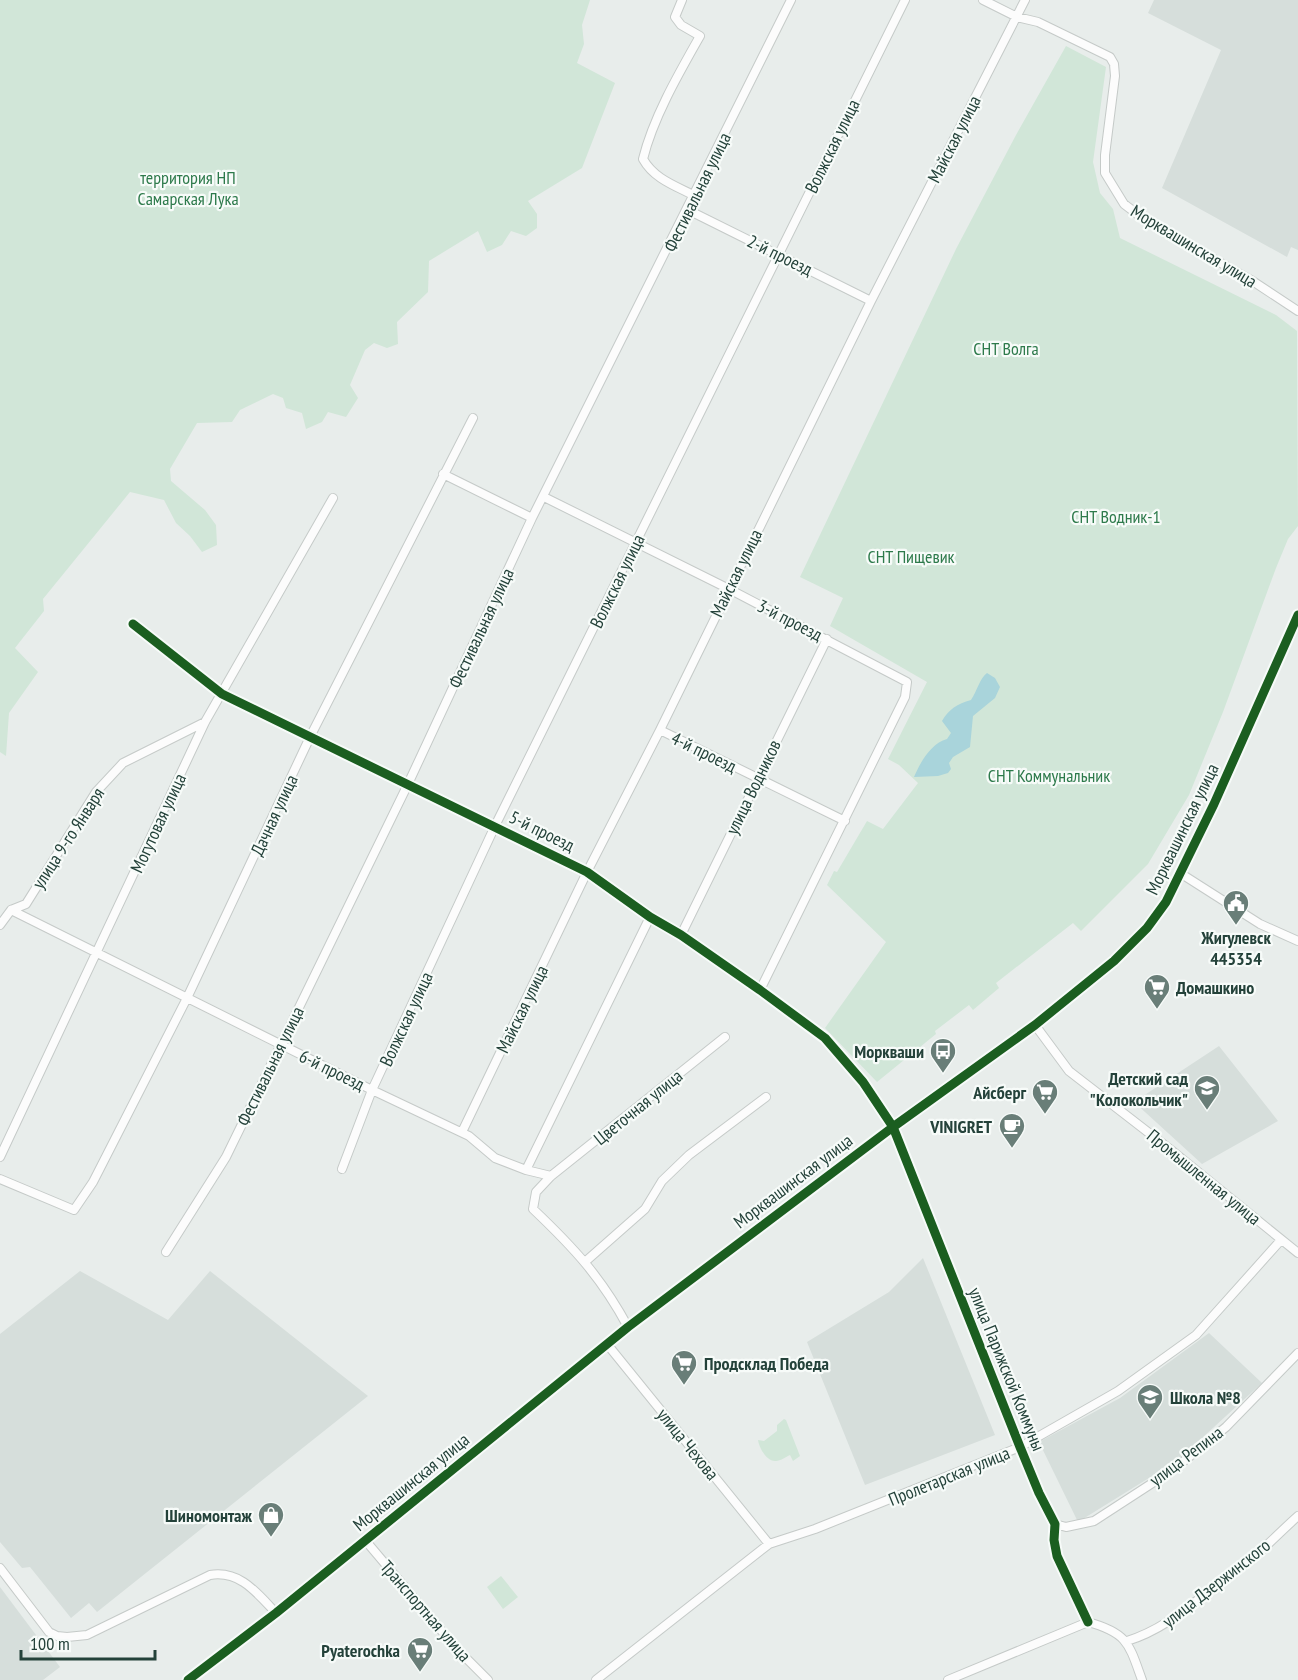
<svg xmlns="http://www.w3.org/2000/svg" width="1298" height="1680" font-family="'PT Sans Narrow',sans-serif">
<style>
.built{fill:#d6dedb}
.green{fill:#d1e6d8}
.water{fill:#a9d4db}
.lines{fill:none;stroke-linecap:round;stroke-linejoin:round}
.minor-casing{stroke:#c5cac8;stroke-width:10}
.minor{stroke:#fcfcfc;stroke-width:8}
.cycleway-casing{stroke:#f7fbf9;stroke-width:13}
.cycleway{stroke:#1b5e20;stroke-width:9}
.labels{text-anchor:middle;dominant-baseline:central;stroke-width:4.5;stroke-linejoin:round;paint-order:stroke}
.street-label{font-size:18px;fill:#24423a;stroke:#f7fbf9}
.park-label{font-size:18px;fill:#2d7a4b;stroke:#f7fbf9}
.poi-label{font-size:18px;font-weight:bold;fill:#24423a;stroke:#f7fbf9;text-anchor:end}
</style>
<rect width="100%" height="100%" fill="#e8edeb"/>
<path class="built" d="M 1154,0 L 1298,0 L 1298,250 L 1291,247 L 1287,257 L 1162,188 L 1221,50 L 1148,13 Z
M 1219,1046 L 1278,1121 L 1202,1164 L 1134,1102 Z
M 923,1258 L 995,1435 L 865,1485 L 807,1342 L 889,1292 Z
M 80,1271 L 168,1320 L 210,1271 L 368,1396 L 97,1612 L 89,1603 L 71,1618 L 30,1567 L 22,1568 L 0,1542 L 0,1334 Z
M 1209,1333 L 1262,1383 L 1178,1460 L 1078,1522 L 1039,1442 L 1120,1398 Z
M 0,1587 L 60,1667 L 43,1680 L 0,1680 Z"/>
<path class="green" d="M 0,0 L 590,0 L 582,25 L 584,44 L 577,63 L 615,83 L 582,168 L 528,201 L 537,214 L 537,228 L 526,236 L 511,231 L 502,245 L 487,252 L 478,231 L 429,261 L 428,292 L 397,322 L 398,344 L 387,348 L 374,343 L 365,350 L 350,385 L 358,398 L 346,417 L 328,412 L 322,422 L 306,429 L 302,413 L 286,408 L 283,398 L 273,394 L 240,410 L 232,422 L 197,423 L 170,469 L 171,481 L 205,510 L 216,525 L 217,545 L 202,552 L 190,536 L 176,523 L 164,500 L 130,492 L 43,599 L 44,611 L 15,648 L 38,672 L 9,713 L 6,756 L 0,752 Z
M 1066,46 L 1106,67 L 1093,162 L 1100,193 L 1113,209 L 1120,238 L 1276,315 L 1297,331 L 1298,526 L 1288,539 L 1276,568 L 1223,712 L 1189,795 L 1148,864 L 1081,931 L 1073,923 L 996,983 L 999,988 L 973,1010 L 969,1005 L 935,1031 L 936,1034 L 877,1082 L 825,1028 L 886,942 L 827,885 L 834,871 L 837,872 L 867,821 L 883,829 L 918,783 L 899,765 L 888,759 L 927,682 L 830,626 L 843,598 L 800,577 L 956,249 L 1016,135 Z
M 784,1419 L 786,1420 L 800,1456 L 793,1461 L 790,1455 C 786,1457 780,1461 776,1461 C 767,1462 759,1448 758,1440 L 764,1441 L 777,1431 L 777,1425 Z
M 501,1576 L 518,1597 L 503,1609 L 487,1587 Z"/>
<path class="water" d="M 987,673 L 995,678 L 1000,687 L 995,698 L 973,716 L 970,747 L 953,757 L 949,763 L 951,769 L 948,773 L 938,776 L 914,777 C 920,763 931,743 947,739 L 951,733 L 942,721 C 949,709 957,704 971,700 C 977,691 980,678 987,673 Z"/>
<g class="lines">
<g class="minor-casing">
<path id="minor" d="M 682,0 L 675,17 L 681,25 L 700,36 C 679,73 653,118 643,159 C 654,179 676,186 695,196
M 983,0 L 1017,17 L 1038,22 L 1110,57 L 1114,64 L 1115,76 L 1105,155 L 1105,173 L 1124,204 L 1145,220 L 1251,280 L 1298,311
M 688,210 L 871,301
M 443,474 L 532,518
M 544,497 L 729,589 L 907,682 L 905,697 L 760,990
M 133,624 L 222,694 L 587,872 L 650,917 L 681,935 L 760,990 L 825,1038 L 863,1082 L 893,1127 L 1020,1447 L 1039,1493 L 1055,1524 L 1054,1540 L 1057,1556 L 1088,1622
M 660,730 L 845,821
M 1180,873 L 1260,924 L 1298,941
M 11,910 L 372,1090 L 469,1136 L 495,1158 L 526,1170 L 551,1176
M 0,925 L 11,910 L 26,904 L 96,792 L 123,763 L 205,722
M 681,935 L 827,639
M 1035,1025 L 1069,1071 L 1171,1150 L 1298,1253
M 462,1132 L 587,872 L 660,730 L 871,301 L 1025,0
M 0,1157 L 205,722 L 333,498
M 342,1169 L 372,1090 L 495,826 L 905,0
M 526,1170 L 650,917
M 0,1179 L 74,1210 L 93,1182 L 187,998 L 310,737 L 473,418
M 166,1252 L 226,1157 L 408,784 L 532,518 L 791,0
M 586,1261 L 645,1209 L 662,1181 L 689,1155 L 766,1097
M 628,1327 C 601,1277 574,1248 533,1209 L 536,1192 L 551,1176 L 725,1037
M 607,1344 L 769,1544
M 1055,1524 L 1066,1527 L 1094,1521 L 1174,1469 L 1226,1427 L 1298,1353
M 365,1540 L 457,1649 L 488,1680
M 0,1568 L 49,1632 L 57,1636 L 67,1637 L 87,1635 L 210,1575 C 240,1570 257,1593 276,1613
M 1088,1622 C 1128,1633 1129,1644 1142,1680
M 1127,1641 C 1163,1630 1188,1607 1217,1585 C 1226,1577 1237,1571 1247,1563 C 1265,1548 1281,1531 1298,1516
M 188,1680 L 276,1613 L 628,1327 L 893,1127 L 1035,1025 L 1114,961 L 1147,928 L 1166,902 L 1214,804 L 1298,615
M 596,1680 L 769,1544 L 815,1529 L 1020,1447 L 1118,1391 L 1196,1335 L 1281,1240
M 948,1680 L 1088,1622"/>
</g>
<use href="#minor" class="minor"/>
<g class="cycleway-casing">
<path id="cycleway" d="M 133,624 L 222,694 L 587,872 L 650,917 L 681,935 L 760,990 L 825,1038 L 863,1082 L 893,1127 L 1020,1447 L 1039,1493 L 1055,1524 L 1054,1540 L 1057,1556 L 1088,1622
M 188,1680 L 276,1613 L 628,1327 L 893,1127 L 1035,1025 L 1114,961 L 1147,928 L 1166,902 L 1214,804 L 1298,615"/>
</g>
<use href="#cycleway" class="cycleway"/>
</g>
<defs>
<g id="civic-pin" transform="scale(1.35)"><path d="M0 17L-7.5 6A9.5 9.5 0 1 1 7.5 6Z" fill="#697e78" stroke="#f7fbf9"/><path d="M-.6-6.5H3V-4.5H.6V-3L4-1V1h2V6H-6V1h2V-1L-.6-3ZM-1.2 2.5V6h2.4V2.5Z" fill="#fff"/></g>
<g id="supermarket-pin" transform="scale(1.35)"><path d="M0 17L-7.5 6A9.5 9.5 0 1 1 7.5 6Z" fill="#697e78" stroke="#f7fbf9"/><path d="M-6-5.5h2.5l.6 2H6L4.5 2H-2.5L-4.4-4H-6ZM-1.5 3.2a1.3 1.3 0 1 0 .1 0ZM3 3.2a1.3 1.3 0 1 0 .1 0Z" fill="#fff"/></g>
<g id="bus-pin" transform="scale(1.35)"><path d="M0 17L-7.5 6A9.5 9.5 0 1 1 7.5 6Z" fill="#697e78" stroke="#f7fbf9"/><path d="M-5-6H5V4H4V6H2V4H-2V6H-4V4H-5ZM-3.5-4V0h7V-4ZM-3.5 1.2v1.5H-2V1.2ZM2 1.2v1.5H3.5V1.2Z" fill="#fff"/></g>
<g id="school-pin" transform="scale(1.35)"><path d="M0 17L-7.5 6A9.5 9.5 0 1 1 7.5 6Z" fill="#697e78" stroke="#f7fbf9"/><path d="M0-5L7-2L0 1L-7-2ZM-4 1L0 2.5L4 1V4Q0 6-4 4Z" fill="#fff"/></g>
<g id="cafe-pin" transform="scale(1.35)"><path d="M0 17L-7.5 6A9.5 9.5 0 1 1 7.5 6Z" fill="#697e78" stroke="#f7fbf9"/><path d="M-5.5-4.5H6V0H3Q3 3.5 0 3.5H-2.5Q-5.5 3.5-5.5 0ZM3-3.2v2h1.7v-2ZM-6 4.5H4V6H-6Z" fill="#fff"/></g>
<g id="shop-pin" transform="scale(1.35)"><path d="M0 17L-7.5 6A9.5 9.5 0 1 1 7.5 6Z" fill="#697e78" stroke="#f7fbf9"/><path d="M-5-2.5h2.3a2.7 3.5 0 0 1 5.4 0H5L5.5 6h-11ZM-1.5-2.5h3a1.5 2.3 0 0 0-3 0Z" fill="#fff"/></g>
</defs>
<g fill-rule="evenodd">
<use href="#civic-pin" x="1236" y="903"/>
<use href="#supermarket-pin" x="1157" y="987"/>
<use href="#bus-pin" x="943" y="1051"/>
<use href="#school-pin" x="1207" y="1088"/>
<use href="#supermarket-pin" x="1045" y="1092"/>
<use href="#cafe-pin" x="1012" y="1126"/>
<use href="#supermarket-pin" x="684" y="1363"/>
<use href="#school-pin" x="1150" y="1397"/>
<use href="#shop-pin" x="271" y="1515"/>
<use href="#supermarket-pin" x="420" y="1650"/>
</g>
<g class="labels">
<g class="street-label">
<text transform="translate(954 139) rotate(-63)">Майская улица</text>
<text transform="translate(832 146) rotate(-64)">Волжская улица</text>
<text transform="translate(697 192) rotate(-64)">Фестивальная улица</text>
<text transform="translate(1194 246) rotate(31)">Морквашинская улица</text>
<text transform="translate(780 255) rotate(26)">2-й проезд</text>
<text transform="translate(736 573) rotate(-64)">Майская улица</text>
<text transform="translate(617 581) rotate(-64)">Волжская улица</text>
<text transform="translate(790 620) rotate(27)">3-й проезд</text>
<text transform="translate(481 628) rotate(-65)">Фестивальная улица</text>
<text transform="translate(704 752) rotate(26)">4-й проезд</text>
<text transform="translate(753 787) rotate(-64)">улица Водников</text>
<text transform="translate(274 815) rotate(-65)">Дачная улица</text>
<text transform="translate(158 823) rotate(-65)">Могутовая улица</text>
<text transform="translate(1182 829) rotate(-64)">Морквашинская улица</text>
<text transform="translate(542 831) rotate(26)">5-й проезд</text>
<text transform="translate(68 838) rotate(-57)">улица 9-го Января</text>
<text transform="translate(522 1009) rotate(-64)">Майская улица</text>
<text transform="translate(406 1019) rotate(-65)">Волжская улица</text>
<text transform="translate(270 1066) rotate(-64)">Фестивальная улица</text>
<text transform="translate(332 1070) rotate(26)">6-й проезд</text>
<text transform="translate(638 1107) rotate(-39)">Цветочная улица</text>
<text transform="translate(1204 1177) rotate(39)">Промышленная улица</text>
<text transform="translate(793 1181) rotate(-37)">Морквашинская улица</text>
<text transform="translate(1007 1369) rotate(68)">улица Парижской Коммуны</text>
<text transform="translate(688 1444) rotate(51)">улица Чехова</text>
<text transform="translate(1186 1456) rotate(-37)">улица Репина</text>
<text transform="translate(949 1476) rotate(-22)">Пролетарская улица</text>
<text transform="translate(411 1482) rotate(-39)">Морквашинская улица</text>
<text transform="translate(1216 1583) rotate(-38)">улица Дзержинского</text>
<text transform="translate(426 1611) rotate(49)">Транспортная улица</text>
</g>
<g class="park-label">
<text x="188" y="177">территория НП<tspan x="188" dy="21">Самарская Лука</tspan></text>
<text x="1006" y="348">СНТ Волга</text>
<text x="1116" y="516">СНТ Водник-1</text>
<text x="911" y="556">СНТ Пищевик</text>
<text x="1049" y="775">СНТ Коммунальник</text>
</g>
<g class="poi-label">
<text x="1236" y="937" text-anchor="middle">Жигулевск<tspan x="1236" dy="21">445354</tspan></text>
<text x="1176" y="987" text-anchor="start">Домашкино</text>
<text x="924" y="1051">Моркваши</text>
<text x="1188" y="1078">Детский сад<tspan x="1188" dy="21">"Колокольчик"</tspan></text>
<text x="1026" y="1092">Айсберг</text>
<text x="992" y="1126">VINIGRET</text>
<text x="704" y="1363" text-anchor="start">Продсклад Победа</text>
<text x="1170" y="1397" text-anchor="start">Школа №8</text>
<text x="252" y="1515">Шиномонтаж</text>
<text x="400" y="1650">Pyaterochka</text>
</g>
</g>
<path d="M21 1650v9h134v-9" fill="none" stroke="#24423a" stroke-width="3"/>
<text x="30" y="1650" font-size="18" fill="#24423a" stroke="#f7fbf9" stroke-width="4.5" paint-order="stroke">100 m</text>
</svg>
